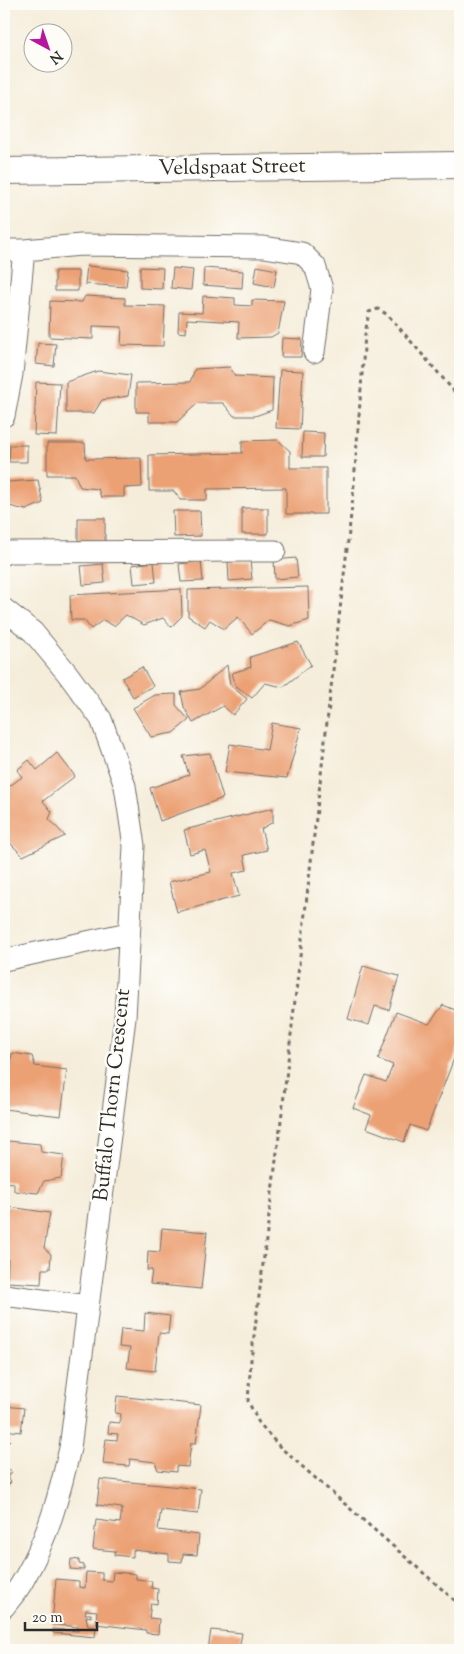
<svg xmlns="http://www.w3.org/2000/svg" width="464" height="1654" font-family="'Sorts Mill Goudy',serif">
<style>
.building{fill:#eca175}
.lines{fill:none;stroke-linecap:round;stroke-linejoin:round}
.minor-casing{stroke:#726f68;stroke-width:23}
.tertiary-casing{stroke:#726f68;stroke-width:28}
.path{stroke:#726f68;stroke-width:3;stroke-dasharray:4 4;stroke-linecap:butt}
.minor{stroke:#fff;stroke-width:21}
.tertiary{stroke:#fff;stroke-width:26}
.labels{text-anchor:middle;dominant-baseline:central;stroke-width:5;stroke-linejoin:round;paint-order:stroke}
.street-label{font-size:21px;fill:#2b2b2b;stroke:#fdfcf7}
</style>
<rect width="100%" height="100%" fill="#fdfcf7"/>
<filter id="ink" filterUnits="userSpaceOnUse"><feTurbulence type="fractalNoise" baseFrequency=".02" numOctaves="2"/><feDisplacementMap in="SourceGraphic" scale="10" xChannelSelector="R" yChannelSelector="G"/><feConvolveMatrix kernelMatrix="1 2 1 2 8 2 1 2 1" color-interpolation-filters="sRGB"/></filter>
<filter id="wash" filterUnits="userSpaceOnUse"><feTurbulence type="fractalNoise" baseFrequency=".0096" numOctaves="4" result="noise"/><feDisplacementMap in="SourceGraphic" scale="20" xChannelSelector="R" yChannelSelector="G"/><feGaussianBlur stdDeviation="1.12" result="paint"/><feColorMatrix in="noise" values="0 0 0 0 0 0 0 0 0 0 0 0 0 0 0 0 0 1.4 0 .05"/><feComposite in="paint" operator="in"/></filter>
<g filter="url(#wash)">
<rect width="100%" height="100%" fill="#f5edda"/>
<g id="blocks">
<path class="building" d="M 87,266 L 128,270 L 126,287 L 85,284 Z
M 257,266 L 277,270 L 274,287 L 254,283 Z
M 140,267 L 163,268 L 162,289 L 140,288 Z
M 173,268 L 193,270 L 191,290 L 171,288 Z
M 204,268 L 243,271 L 242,288 L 203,285 Z
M 55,271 L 78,271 L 78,291 L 55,291 Z
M 85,296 L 125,298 L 125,305 L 165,306 L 163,346 L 121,345 L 122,327 L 93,326 L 93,339 L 49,337 L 50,301 L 82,302 Z
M 203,296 L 235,298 L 235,305 L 252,306 L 252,300 L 284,301 L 278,333 L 271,337 L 238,338 L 239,322 L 187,319 L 186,333 L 178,332 L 179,312 L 202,313 Z
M 282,338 L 302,339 L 301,357 L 281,357 Z
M 38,343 L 56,344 L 54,366 L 36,364 Z
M 230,367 L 235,376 L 273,378 L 272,410 L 255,416 L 234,416 L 223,403 L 198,403 L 177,422 L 149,422 L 149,412 L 136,412 L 136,383 L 190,382 L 195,369 Z
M 280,370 L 303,371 L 300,429 L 276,428 Z
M 98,371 L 131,375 L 128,396 L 102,400 L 94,413 L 66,413 L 66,382 Z
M 36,382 L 60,383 L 57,436 L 34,435 Z
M 303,432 L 324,433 L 323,457 L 302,457 Z
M 278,440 L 290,451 L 290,468 L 326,468 L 326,514 L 286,514 L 286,488 L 207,489 L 207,500 L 180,500 L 174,491 L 149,491 L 149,455 L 242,453 L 242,441 Z
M 47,443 L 85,443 L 86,459 L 141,458 L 142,487 L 124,488 L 124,497 L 101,497 L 98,489 L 80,487 L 75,475 L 47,475 Z
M 10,445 L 27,445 L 27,462 L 9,462 Z
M 38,480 L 43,503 L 26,510 L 5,505 L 7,482 Z
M 242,508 L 268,508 L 268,534 L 242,534 Z
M 173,511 L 200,511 L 201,536 L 174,537 Z
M 78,518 L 105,518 L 105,541 L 78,541 Z
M 296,558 L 298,577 L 275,579 L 274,560 Z
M 250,560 L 252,579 L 229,581 L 228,562 Z
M 201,561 L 203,581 L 181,582 L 179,564 Z
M 154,562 L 156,582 L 134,584 L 132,565 Z
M 103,564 L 105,583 L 83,585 L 81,566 Z
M 308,587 L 309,620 L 290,626 L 269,620 L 252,634 L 238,617 L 224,629 L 210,620 L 205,627 L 188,616 L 188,590 Z
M 181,589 L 182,616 L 171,627 L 163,618 L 144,625 L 126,615 L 114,626 L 103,620 L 91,629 L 84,620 L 71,620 L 70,595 Z
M 298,642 L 311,665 L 283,687 L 265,683 L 252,698 L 236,686 L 232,673 L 251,667 L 250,657 Z
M 227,665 L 230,685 L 247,699 L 233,715 L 223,706 L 193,723 L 184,707 L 181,692 L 200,689 Z
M 142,667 L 153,686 L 133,697 L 122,678 Z
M 176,694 L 176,705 L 189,720 L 173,733 L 151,737 L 133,708 L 155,695 Z
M 272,723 L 301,728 L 287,778 L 225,772 L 230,744 L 267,750 Z
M 57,753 L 75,776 L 43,801 L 52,812 L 49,819 L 65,836 L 23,856 L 4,837 L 4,784 L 7,788 L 22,777 L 17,770 L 29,760 L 37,770 Z
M 210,753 L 223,798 L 160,821 L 150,788 L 189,775 L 183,756 Z
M 273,808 L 273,822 L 261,829 L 267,850 L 244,855 L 247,870 L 233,873 L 239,896 L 177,912 L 169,882 L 211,872 L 205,850 L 190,854 L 184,830 Z
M 363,966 L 399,976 L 389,1010 L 375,1006 L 369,1025 L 348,1019 Z
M 443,1005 L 460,1012 L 460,1043 L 426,1131 L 410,1125 L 404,1142 L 366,1128 L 371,1115 L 353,1108 L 366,1075 L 386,1082 L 393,1065 L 378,1059 L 396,1012 L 429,1024 Z
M 12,1053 L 32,1056 L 35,1066 L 67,1070 L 61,1116 L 4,1109 L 4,1062 L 11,1063 Z
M 8,1141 L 40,1144 L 41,1152 L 64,1155 L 61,1178 L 44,1181 L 38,1193 L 14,1191 L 14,1183 L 4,1182 L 4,1147 L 7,1147 Z
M 4,1206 L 50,1213 L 44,1248 L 51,1254 L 50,1269 L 42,1269 L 41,1284 L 7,1282 L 8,1260 L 4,1254 Z
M 162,1228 L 207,1232 L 201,1289 L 150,1284 L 152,1270 L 147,1270 L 148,1251 L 160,1252 Z
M 145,1313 L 170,1316 L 168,1334 L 159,1333 L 155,1371 L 127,1368 L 130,1348 L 119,1347 L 121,1329 L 144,1331 Z
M 117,1396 L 201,1405 L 196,1443 L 191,1443 L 188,1467 L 176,1466 L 176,1472 L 158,1470 L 155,1462 L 130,1459 L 129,1466 L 103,1464 L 106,1439 L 117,1440 L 118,1434 L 108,1433 L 109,1422 L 120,1423 L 121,1414 L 115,1413 Z
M 4,1406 L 24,1408 L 21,1432 L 4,1430 Z
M 4,1434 L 10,1441 L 4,1447 Z
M 4,1464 L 12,1473 L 7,1477 L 11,1482 L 4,1489 Z
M 100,1479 L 201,1489 L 198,1514 L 161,1510 L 158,1530 L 199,1535 L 197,1555 L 183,1554 L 182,1562 L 169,1561 L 169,1554 L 133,1550 L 133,1557 L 114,1555 L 115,1551 L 93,1549 L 96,1520 L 120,1523 L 122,1508 L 97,1505 Z
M 71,1559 L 79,1560 L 79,1564 L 84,1565 L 84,1570 L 70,1569 Z
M 86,1572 L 102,1573 L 102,1580 L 112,1581 L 113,1572 L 136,1574 L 136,1579 L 152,1581 L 151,1588 L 158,1589 L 157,1604 L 151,1603 L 149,1618 L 159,1619 L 158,1634 L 146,1633 L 146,1630 L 96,1624 L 97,1611 L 86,1610 L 85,1614 L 91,1614 L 91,1617 L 86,1616 L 88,1626 L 96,1627 L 95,1637 L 53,1633 L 53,1629 L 78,1631 L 78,1627 L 52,1624 L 56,1579 L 79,1581 L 79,1587 L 85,1588 Z
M 211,1630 L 242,1633 L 239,1650 L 208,1650 Z"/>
</g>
</g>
<g filter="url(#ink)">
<use href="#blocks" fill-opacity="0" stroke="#726f68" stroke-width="1"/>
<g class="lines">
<g class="minor-casing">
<path id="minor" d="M 4,250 L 24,250
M 4,416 L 12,374 L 24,250 L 81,245 L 264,247 L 302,253 L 315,266 L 322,289 L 314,352
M 4,554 L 5,552 L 275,551
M 4,609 L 33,632 L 67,673 L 101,719 L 125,786 L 134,846 L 125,1018 L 70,1448 C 60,1493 48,1538 24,1579 C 19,1589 11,1598 4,1607
M 4,960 L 128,933
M 4,1295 L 88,1306"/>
</g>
<g class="tertiary-casing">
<path id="tertiary" d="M 4,171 L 460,165"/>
</g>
<path class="path" d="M 460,398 L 388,315 L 378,309 L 369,312 L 365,334 L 353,497 L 283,1104 L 251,1360 L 248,1401 L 259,1423 L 280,1447 L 460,1605"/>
<use href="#minor" class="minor"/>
<use href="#tertiary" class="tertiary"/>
</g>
</g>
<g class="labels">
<g class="street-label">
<text transform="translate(232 168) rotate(-1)">Veldspaat Street</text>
<text transform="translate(113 1095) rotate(-84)">Buffalo Thorn Crescent</text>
</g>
</g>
<rect width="464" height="1654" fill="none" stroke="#fdfcf7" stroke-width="20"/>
<g transform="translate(48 48) rotate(140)"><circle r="24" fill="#fdfcf7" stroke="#a9a8a5"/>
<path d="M0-4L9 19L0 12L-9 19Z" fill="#b5179e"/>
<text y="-8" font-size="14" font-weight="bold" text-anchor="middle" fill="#2b2b2b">N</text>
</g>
<path d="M25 1622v8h72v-8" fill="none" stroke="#2b2b2b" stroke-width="2.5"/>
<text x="32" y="1622" font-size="15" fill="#2b2b2b" stroke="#fdfcf7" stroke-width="4" paint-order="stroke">20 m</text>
</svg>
